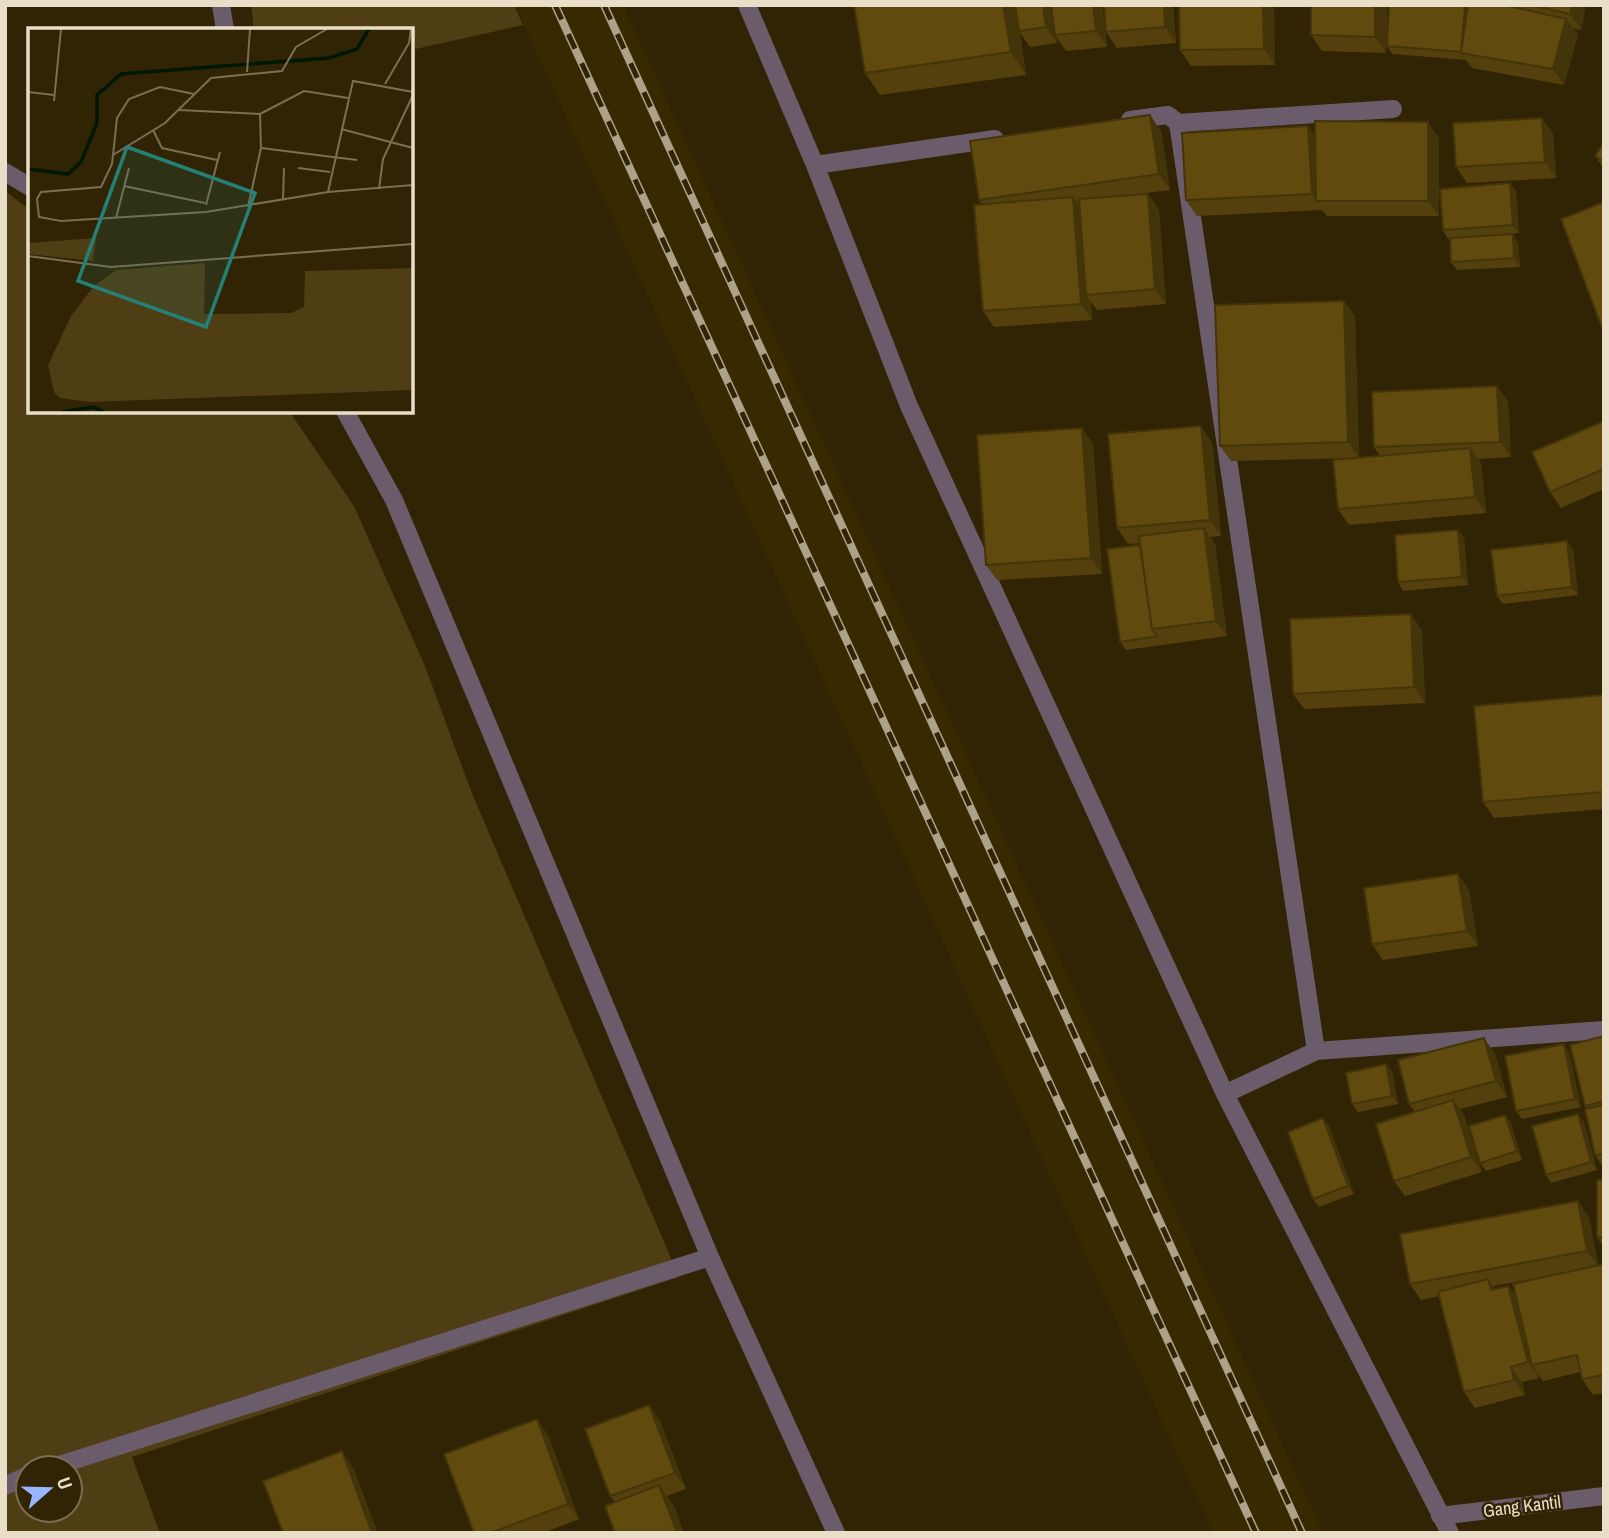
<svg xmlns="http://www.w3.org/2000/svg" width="1609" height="1538" font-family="'Archivo Narrow',sans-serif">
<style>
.built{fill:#392901}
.green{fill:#4f3d13;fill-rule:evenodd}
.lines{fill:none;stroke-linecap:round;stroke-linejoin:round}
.minor{stroke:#6a5c6a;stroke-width:18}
.rail-casing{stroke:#ada289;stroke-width:8}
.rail{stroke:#312404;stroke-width:5;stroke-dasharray:16;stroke-linecap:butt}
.wall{fill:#53400c;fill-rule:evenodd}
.shaded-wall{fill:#44340a}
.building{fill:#614a0e;stroke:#44340a;stroke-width:2}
.labels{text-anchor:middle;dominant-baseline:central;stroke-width:5;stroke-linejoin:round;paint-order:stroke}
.street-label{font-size:18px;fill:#e9dfc9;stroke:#312404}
.inset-river{fill:none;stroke:#001801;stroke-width:3.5}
.inset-road{fill:none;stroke:#7b6f53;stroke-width:2}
.view{fill:#258077;fill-opacity:0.15;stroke:#258077;stroke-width:3.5}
.inset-edge{fill:none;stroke:#e9dfc9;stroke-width:3.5}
</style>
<rect width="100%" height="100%" fill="#312404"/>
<path class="built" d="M 515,5 L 623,5 L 1323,1533 L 1213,1533 Z"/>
<path class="green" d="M 251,5 L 514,5 L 523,25 L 411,50 L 411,30 L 254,30 Z
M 5,191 L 30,210 L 30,411 L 289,411 L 354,506 L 425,666 L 471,791 L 679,1277 L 132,1457 L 160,1533 L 5,1533 ZM 28,1468 L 70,1468 L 70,1510 L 28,1510 Z"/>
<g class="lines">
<path class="minor" d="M 221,5 L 225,30
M 747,5 L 815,165 L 909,406 L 1225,1094 L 1450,1533
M 1130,120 L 1168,115 L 1178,123 L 1316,1051
M 1178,123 L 1393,109
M 815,165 L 995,139
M 5,172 L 30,187
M 345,411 L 394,500 L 710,1257 L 836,1533
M 1225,1094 L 1316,1051 L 1604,1030
M 50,1468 L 710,1257
M 5,1486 L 28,1475
M 1440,1516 L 1604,1496"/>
<g class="rail-casing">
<path id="rail" d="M 555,5 L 1256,1533
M 604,5 L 1302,1533"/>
</g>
<use href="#rail" class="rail"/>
</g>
<path class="wall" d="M 854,5 L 1102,5 L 1107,47 L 1066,51 L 1056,37 L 1057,43 L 1030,47 L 1020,33 L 1026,75 L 880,95 L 865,73 Z
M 1173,5 L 1176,43 L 1117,48 L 1106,32 Z
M 1274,5 L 1275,65 L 1191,66 L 1180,50 Z
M 1387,5 L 1386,53 L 1322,51 L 1311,35 Z
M 1389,5 L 1586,5 L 1581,30 L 1573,28 L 1578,34 L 1564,85 L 1472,68 L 1466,60 L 1392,54 L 1387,46 Z
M 1542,118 L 1553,134 L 1556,178 L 1467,183 L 1456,167 Z
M 1161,131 L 1170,190 L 1131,195 L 1148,194 L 1159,210 L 1166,304 L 1097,310 L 1091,302 L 1092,320 L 994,327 L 983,311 L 982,205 L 979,200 Z
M 1315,137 L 1439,138 L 1439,216 L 1327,216 L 1322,210 L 1197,216 L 1186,200 Z
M 1604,142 L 1604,169 L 1595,156 Z
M 1516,191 L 1519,233 L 1476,236 L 1518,243 L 1520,267 L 1457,270 L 1451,262 L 1450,238 L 1448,239 L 1443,230 Z
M 1355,316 L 1359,457 L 1380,456 L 1374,447 L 1508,401 L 1511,457 L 1478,459 L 1481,463 L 1486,513 L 1349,525 L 1338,509 L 1354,458 L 1231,461 L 1220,446 Z
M 1604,421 L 1604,489 L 1561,508 L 1550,492 Z
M 1082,428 L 1093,444 L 1102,574 L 997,580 L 986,565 Z
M 1212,442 L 1221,536 L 1209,537 L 1215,544 L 1227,636 L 1126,650 L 1120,642 L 1140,545 L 1140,543 L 1128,544 L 1117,528 Z
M 1458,530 L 1464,538 L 1468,585 L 1403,591 L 1398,582 Z
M 1573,549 L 1578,595 L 1503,604 L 1497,596 Z
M 1422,630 L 1425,703 L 1304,709 L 1293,694 Z
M 1604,695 L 1604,809 L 1494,818 L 1483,802 Z
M 1469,890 L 1478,946 L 1383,960 L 1372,944 Z
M 1604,1036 L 1604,1169 L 1595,1155 L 1587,1109 L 1585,1106 Z
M 1569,1052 L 1581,1107 L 1522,1119 L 1516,1111 Z
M 1495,1054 L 1507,1097 L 1460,1109 L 1464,1115 L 1482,1172 L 1405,1196 L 1394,1181 L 1415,1112 L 1409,1104 Z
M 1386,1064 L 1392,1072 L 1398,1104 L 1358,1112 L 1352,1104 Z
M 1505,1115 L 1511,1123 L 1522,1160 L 1486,1171 L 1480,1163 Z
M 1323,1118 L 1329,1126 L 1354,1194 L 1319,1207 L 1313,1199 Z
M 1584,1122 L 1597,1170 L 1551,1183 L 1546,1175 Z
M 1604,1179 L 1604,1246 L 1603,1246 L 1597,1237 Z
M 1589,1217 L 1598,1265 L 1604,1264 L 1604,1393 L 1593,1395 L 1582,1379 L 1580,1372 L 1543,1381 L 1537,1373 L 1539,1378 L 1522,1382 L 1525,1395 L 1475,1408 L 1464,1392 L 1439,1296 L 1421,1300 L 1410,1284 ZM 1559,1274 L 1517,1298 L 1508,1286 L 1495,1289 L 1493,1286 Z
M 649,1405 L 660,1421 L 686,1489 L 667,1496 L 675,1508 L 615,1502 L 610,1496 Z
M 548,1435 L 579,1519 L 543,1533 L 474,1533 Z"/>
<path class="shaded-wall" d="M 1003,5 L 1016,5 L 1019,31 L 1020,33 L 1026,75 L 1011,52 Z
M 1043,5 L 1052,5 L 1057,43 L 1046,27 Z
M 1093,5 L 1102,5 L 1107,47 L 1096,31 Z
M 1164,5 L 1173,5 L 1176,43 L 1165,27 Z
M 1263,5 L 1274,5 L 1275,65 L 1264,49 Z
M 1375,5 L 1387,5 L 1386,53 L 1375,37 Z
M 1572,5 L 1586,5 L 1581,30 L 1570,14 Z
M 1465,6 L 1471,14 L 1461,53 L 1466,60 L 1461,52 Z
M 1566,19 L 1578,34 L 1564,85 L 1553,69 Z
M 1150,115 L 1161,131 L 1170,190 L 1159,174 Z
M 1542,118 L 1553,134 L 1556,178 L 1545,162 Z
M 1428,122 L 1439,138 L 1439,216 L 1428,201 Z
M 1308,126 L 1319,142 L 1317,201 L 1312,194 Z
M 1510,183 L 1516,191 L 1519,233 L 1513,225 Z
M 1148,194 L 1159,210 L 1166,304 L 1155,289 Z
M 1073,197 L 1084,213 L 1086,295 L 1091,302 L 1092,320 L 1081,304 Z
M 1513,234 L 1518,243 L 1520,267 L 1514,258 Z
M 1344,301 L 1355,316 L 1359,458 L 1348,442 Z
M 1497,386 L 1508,401 L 1511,457 L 1500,442 Z
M 1201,426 L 1212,442 L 1221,536 L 1210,520 Z
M 1082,428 L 1093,444 L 1102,574 L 1091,558 Z
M 1470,448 L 1481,463 L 1486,513 L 1475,497 Z
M 1204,528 L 1215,544 L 1227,636 L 1216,621 Z
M 1458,530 L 1464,538 L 1468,585 L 1462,577 Z
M 1567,541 L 1573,549 L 1578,595 L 1572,587 Z
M 1411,614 L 1422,630 L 1425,703 L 1414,687 Z
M 1458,874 L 1469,890 L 1478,946 L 1467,931 Z
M 1484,1038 L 1495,1054 L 1507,1097 L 1496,1081 Z
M 1564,1044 L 1569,1052 L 1581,1107 L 1575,1099 Z
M 1386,1064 L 1392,1072 L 1398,1104 L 1392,1096 Z
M 1453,1100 L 1464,1115 L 1482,1172 L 1471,1157 Z
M 1578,1114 L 1584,1122 L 1597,1170 L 1591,1162 Z
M 1505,1115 L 1511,1123 L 1522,1160 L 1517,1151 Z
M 1323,1118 L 1329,1126 L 1354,1194 L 1348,1186 Z
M 1578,1201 L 1589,1217 L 1598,1267 L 1587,1251 Z
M 1488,1279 L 1499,1295 L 1491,1290 Z
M 1508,1286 L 1519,1302 L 1532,1365 L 1537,1373 L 1539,1378 L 1528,1362 Z
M 1511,1367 L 1522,1382 L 1525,1395 L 1514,1380 Z
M 649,1405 L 660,1421 L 686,1489 L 675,1473 Z
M 537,1419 L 548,1435 L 579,1519 L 568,1504 Z
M 342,1451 L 353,1467 L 378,1533 L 372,1533 Z
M 659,1485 L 675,1508 L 684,1533 L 677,1533 Z"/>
<path class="building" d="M 854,5 L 1003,5 L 1011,52 L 865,73 Z
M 1015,5 L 1043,5 L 1046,27 L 1019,31 Z
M 1051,5 L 1093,5 L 1096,31 L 1055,35 Z
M 1104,5 L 1164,5 L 1165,27 L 1106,32 Z
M 1179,5 L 1263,5 L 1264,49 L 1180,50 Z
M 1311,5 L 1375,5 L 1375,37 L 1311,35 Z
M 1389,5 L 1465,6 L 1461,52 L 1387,46 Z
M 1468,5 L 1504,5 L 1566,19 L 1553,69 L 1461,53 Z
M 1532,5 L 1572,5 L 1570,14 Z
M 1150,115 L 1159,174 L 979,200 L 970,141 Z
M 1542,118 L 1545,162 L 1456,167 L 1453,123 Z
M 1315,121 L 1428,122 L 1428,201 L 1316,201 Z
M 1308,126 L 1312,194 L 1186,200 L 1182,133 Z
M 1604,142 L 1604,162 L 1595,156 Z
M 1510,183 L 1513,225 L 1443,230 L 1440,189 Z
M 1148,194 L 1155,289 L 1086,295 L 1079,199 Z
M 1073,197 L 1081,304 L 983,311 L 974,205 Z
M 1604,202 L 1604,333 L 1561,219 Z
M 1513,234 L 1514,258 L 1451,262 L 1450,238 Z
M 1344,301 L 1348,442 L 1220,446 L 1215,305 Z
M 1497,386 L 1500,442 L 1374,447 L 1372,392 Z
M 1604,421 L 1604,469 L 1550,492 L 1532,452 Z
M 1201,426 L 1210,520 L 1117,528 L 1108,434 Z
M 1082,428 L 1091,558 L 986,565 L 977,435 Z
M 1470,448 L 1475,497 L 1338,509 L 1333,460 Z
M 1204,528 L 1216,621 L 1152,629 L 1139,536 Z
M 1458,530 L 1462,577 L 1398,582 L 1395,535 Z
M 1567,541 L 1572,587 L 1497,596 L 1491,550 Z
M 1140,545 L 1152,629 L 1157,636 L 1120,642 L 1107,549 Z
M 1411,614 L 1414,687 L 1293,694 L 1290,619 Z
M 1604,695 L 1604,792 L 1483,802 L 1474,706 Z
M 1458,874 L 1467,931 L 1372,944 L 1364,888 Z
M 1604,1036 L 1604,1101 L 1585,1106 L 1570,1045 Z
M 1484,1038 L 1496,1081 L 1409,1104 L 1398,1060 Z
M 1564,1044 L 1575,1099 L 1516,1111 L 1505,1056 Z
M 1386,1064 L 1392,1096 L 1352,1104 L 1346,1073 Z
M 1453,1100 L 1471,1157 L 1394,1181 L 1376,1124 Z
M 1604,1105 L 1604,1154 L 1595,1155 L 1585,1109 Z
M 1578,1114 L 1591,1162 L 1546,1175 L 1532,1126 Z
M 1505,1115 L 1517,1151 L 1480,1163 L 1469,1126 Z
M 1323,1118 L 1348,1186 L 1313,1199 L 1288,1132 Z
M 1604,1179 L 1604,1237 L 1597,1237 L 1597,1180 Z
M 1578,1201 L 1587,1251 L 1410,1284 L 1400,1234 Z
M 1604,1264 L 1604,1375 L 1582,1379 L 1577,1355 L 1532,1365 L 1513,1284 Z
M 1488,1279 L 1491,1290 L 1508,1286 L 1528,1362 L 1511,1367 L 1514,1380 L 1464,1392 L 1438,1292 Z
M 649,1405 L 675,1473 L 610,1496 L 585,1429 Z
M 537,1419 L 568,1504 L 490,1533 L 474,1533 L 444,1454 Z
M 342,1451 L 372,1533 L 283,1533 L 263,1481 Z
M 659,1485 L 677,1533 L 615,1533 L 605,1506 Z"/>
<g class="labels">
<g class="street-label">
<text transform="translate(1522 1506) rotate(-7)">Gang Kantil</text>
</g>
</g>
<g transform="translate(28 28)">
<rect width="385" height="385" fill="#312404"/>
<path d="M 68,210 L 65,233 L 0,226 L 0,215 ZM 177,235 L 176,286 L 263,285 L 276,279 L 277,243 L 385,240 L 385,362 L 62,374 L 32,370 L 26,364 L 20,337 L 43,288 L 66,258 L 88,242 Z" fill="#4f3d13"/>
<path class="inset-river" d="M 0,141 L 40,146 L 53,134 L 69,95 L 69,67 L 93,46 L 301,30 L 329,21 L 341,1M 34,384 L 65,379 L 76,384"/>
<path class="inset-road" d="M 219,44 L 222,1M 357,56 L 381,15 L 383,1M 0,64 L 26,67M 166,66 L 132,59 L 101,71 L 89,90 L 84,136 L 73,159 L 13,164 L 9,171 L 11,189 L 33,193 L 178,184 L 300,164 L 385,157M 26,73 L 33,1M 151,82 L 232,86M 232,86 L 276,63 L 320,70M 313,101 L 385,120M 125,102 L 134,120 L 189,132M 233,120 L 329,132M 85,127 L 137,95 L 183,50 L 254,43 L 268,19 L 299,1M 270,140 L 302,144M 96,158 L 177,175M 351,161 L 355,131 L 385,67M 300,164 L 325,53 L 385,64M 255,172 L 256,140M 178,177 L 192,124M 220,179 L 233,120 L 232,86M 88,190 L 101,140M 0,228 L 83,239 L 385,216"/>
<path class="view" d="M 99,119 L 227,165 L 178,299 L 50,253 Z"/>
<rect width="385" height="385" class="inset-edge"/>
</g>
<rect width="1609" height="1538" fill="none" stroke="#e9dfc9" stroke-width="14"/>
<g transform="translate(49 1489) rotate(70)"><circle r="33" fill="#312404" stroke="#7b6f53" stroke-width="2"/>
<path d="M0-5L12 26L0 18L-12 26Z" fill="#97b6fd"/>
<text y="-10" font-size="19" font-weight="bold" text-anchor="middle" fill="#e9dfc9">U</text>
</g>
</svg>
